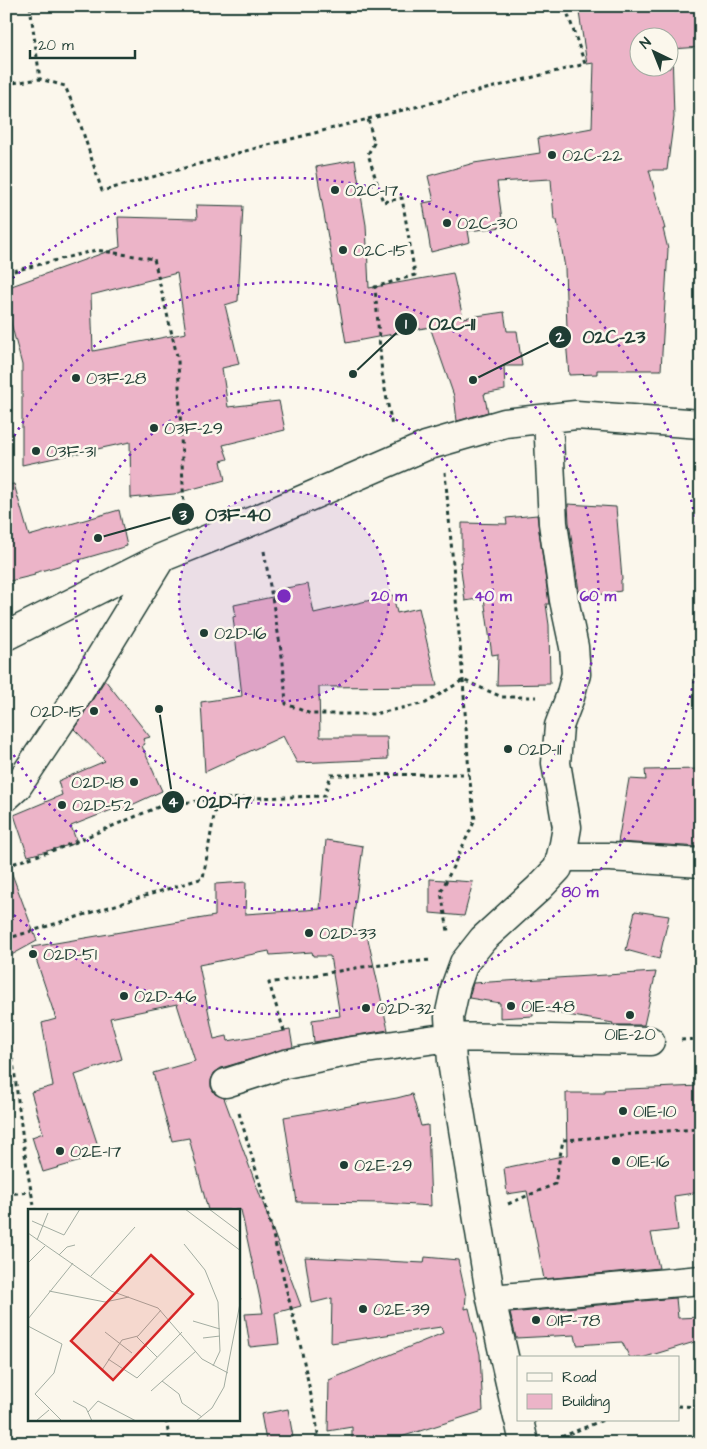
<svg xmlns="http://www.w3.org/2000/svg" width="707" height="1449" font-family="'Architects Daughter',sans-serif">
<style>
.building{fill:#ecb4c8;stroke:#1f3d34;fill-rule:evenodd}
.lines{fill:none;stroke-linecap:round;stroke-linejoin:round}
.street-casing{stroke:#1f3d34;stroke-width:31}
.path{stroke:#1f3d34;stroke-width:3;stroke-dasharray:4 4;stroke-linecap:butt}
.street{stroke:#fbf7ec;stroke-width:28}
.ring{fill:none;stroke:#7b2cbf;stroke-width:2.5;stroke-dasharray:2.5 5}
.poi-dot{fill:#1f3d34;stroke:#fbf7ec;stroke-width:2}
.labels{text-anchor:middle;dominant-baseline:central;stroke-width:5;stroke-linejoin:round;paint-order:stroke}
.poi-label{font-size:18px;fill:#1f3d34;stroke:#fbf7ec;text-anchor:start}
.inset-road{fill:none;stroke:#a3ada2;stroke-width:1}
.view{fill:#d62828;fill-opacity:0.15;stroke:#d62828;stroke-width:2.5}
.inset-edge{fill:none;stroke:#1f3d34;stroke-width:2.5}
.centre{fill:#7b2cbf;stroke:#fbf7ec;stroke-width:2.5}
.ring-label{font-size:15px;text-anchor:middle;font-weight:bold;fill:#7b2cbf;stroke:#fbf7ec;stroke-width:5;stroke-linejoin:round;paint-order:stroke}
.leader{fill:none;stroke:#1f3d34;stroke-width:2}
.callout-dot{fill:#1f3d34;stroke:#fbf7ec;stroke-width:2}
.mark-label{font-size:15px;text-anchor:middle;font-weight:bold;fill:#fff}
.callout-label{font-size:19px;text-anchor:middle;font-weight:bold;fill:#1f3d34;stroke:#fbf7ec;stroke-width:5;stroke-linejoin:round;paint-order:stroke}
</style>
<rect width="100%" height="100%" fill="#fbf7ec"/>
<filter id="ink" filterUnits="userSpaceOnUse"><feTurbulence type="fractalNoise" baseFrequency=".02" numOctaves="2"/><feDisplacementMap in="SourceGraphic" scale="10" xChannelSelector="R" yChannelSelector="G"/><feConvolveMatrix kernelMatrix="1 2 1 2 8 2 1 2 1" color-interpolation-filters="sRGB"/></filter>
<g filter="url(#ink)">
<path class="building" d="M 578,6 L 675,6 L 675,12 L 701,9 L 701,47 L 672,49 L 674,117 L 667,170 L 649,170 L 665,229 L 663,229 L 668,249 L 661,370 L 597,370 L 597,374 L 569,375 L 565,329 L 567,329 L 565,268 L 557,220 L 554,220 L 551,179 L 497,182 L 503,227 L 468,231 L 470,242 L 431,252 L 423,203 L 434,201 L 428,176 L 474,163 L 540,153 L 538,138 L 592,128 L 594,63 L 587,64 ZM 640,38 L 670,38 L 670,68 L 640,68 Z
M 355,160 L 366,225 L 369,288 L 453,273 L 463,318 L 504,312 L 507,331 L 517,331 L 522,366 L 504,366 L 505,390 L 484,394 L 488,412 L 457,421 L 454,396 L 430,327 L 346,343 L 316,167 Z
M 196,205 L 243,206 L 238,301 L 225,305 L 239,364 L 222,368 L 228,407 L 279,401 L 285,430 L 223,445 L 228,459 L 221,461 L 225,480 L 174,494 L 131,498 L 130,442 L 22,465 L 22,365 L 6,304 L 6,288 L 120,247 L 118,217 L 197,219 ZM 177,273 L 186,333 L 93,351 L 91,295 Z
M 14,484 L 29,536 L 119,510 L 127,546 L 34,573 L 35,575 L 6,582 L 6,485 Z
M 568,504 L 616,507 L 622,579 L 621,580 L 621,591 L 580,598 L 569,522 Z
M 537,515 L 549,604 L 546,604 L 549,625 L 550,684 L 497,685 L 498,654 L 492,655 L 484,598 L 465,601 L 460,562 L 462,562 L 462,523 L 507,524 L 506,518 Z
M 308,584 L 314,613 L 393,595 L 397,613 L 419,608 L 437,686 L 319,687 L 320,737 L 387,737 L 388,759 L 297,763 L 283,736 L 205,772 L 201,702 L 242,696 L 233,617 L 236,616 L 234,605 L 277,596 L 275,590 Z
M 105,680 L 150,737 L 143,739 L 145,744 L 142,746 L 162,791 L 121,810 L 119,807 L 71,826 L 77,843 L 28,856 L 14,815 L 62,795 L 58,781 L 105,761 L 74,729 Z
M 701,769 L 701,847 L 618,842 L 629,779 L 646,780 L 645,770 Z
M 326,840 L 363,846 L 352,930 L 366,930 L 388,1030 L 314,1042 L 312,1020 L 340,1016 L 330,956 L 313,956 L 312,952 L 270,955 L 269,951 L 199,965 L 214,1039 L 227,1036 L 228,1041 L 290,1030 L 293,1047 L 221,1068 L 214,1073 L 211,1080 L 211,1087 L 215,1094 L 224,1098 L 301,1306 L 275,1313 L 279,1344 L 250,1347 L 245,1314 L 263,1313 L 241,1210 L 208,1210 L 189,1138 L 172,1141 L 153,1073 L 195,1061 L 177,1004 L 110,1018 L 122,1059 L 75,1075 L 101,1155 L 43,1172 L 32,1137 L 43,1133 L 31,1092 L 53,1086 L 42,1023 L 56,1019 L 32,947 L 215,916 L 215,884 L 246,882 L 245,914 L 320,909 Z
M 9,866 L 37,941 L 6,958 L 6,867 Z
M 430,879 L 473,882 L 464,916 L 430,913 Z
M 635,911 L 669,916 L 659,959 L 626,950 Z
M 656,972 L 644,1025 L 612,1025 L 613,1023 L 533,1009 L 533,1016 L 500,1018 L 500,1003 L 469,998 L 473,983 Z
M 701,1086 L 701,1192 L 674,1196 L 678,1230 L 651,1233 L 659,1268 L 544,1279 L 527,1191 L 507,1194 L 504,1168 L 567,1155 L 566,1093 L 604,1093 L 604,1090 Z
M 412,1094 L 421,1126 L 428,1125 L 431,1206 L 385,1203 L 297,1202 L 284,1117 L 397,1098 Z
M 305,1257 L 424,1263 L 425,1257 L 458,1260 L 466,1296 L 465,1309 L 469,1308 L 480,1354 L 483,1411 L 382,1443 L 352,1443 L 352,1427 L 328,1431 L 329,1380 L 443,1333 L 441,1327 L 331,1343 L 332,1298 L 312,1303 Z
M 676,1298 L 678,1318 L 701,1317 L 701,1340 L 642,1358 L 630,1358 L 622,1342 L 577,1345 L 575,1335 L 516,1338 L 510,1313 Z
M 288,1409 L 293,1437 L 266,1441 L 261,1414 Z"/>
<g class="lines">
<g class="street-casing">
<path id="street" d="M 6,636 L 161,558 L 260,518 L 426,446 L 505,423 L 576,415 L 701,424
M 6,797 L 17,787 L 67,712 L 161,558
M 561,857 L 610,857 L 701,863
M 226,1083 L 285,1064 L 352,1051 L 450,1037 L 650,1041
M 491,1299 L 701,1280
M 518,1418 L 491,1299 L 452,1062 L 449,1017 L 456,985 L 464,963 L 483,939 L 539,888 L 558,868 L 564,844 L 567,827 L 556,763 L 559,726 L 570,697 L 576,674 L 574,647 L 564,600 L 553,523 L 548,418
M 519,1420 L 524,1443"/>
</g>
<path class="path" d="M 30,6 L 40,79
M 6,84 L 40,79 L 65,86 L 78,117 L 102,191 L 249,150 L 368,119 L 374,143 L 368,154 L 383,202 L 402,198 L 415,275 L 375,287 L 382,374 L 392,426
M 368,119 L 585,64 L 565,6
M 6,273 L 96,250 L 154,259 L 178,360 L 184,511 L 186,514
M 445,472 L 463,680 L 469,774 L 475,820 L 441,892 L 448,931
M 264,551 L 283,662 L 286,704 L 311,714 L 374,714 L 426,703 L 463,680 L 502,697 L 537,697
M 6,866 L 60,848 L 163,805 L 217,799 L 324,796 L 331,775 L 469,774
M 6,939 L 203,878 L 217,799
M 6,1019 C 18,1082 21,1147 35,1210
M 284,1031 L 269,983 L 362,967 L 431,960
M 681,1040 L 701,1039
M 239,1113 L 261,1187 L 301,1348 L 316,1419 L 319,1443
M 6,1194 L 31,1192
M 508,1204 L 555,1184 L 563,1140 C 609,1137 655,1131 701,1129
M 678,1406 L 701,1407
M 166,1420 L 170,1443
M 554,1440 L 603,1420"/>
<use href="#street" class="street"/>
</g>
</g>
<circle cx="284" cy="596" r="105" fill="#7b2cbf" fill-opacity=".12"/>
<g class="ring">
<circle cx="284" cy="596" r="105"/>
<circle cx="284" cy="596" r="209"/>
<path d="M7 449A314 314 0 1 1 7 743"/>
<path d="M701 629A418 418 0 0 1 7 909M7 283A418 418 0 0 1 701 563"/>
</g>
<g class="poi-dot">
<circle cx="552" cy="155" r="5"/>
<circle cx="335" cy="190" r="5"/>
<circle cx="447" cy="223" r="5"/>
<circle cx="343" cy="250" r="5"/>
<circle cx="76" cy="378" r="5"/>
<circle cx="154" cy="428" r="5"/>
<circle cx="36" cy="451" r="5"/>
<circle cx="204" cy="633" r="5"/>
<circle cx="94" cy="711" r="5"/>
<circle cx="508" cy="749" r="5"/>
<circle cx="134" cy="782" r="5"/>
<circle cx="62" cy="805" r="5"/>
<circle cx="309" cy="933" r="5"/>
<circle cx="33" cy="954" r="5"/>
<circle cx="124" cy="996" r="5"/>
<circle cx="511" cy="1006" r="5"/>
<circle cx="366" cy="1008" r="5"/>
<circle cx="630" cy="1015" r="5"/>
<circle cx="623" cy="1111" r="5"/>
<circle cx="60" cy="1151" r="5"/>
<circle cx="616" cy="1161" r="5"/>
<circle cx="344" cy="1165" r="5"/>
<circle cx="363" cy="1309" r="5"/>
<circle cx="536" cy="1320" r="5"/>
</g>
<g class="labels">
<g class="poi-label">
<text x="562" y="155">02C-22</text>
<text x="345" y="190">02C-17</text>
<text x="457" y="223">02C-30</text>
<text x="353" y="250">02C-15</text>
<text x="86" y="378">03F-28</text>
<text x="164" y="428">03F-29</text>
<text x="46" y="451">03F-31</text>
<text x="214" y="633">02D-16</text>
<text x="84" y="711" text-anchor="end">02D-15</text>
<text x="518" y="749">02D-11</text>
<text x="124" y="782" text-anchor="end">02D-18</text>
<text x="72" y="805">02D-52</text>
<text x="319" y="933">02D-33</text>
<text x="43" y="954">02D-51</text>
<text x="134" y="996">02D-46</text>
<text x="521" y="1006">01E-48</text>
<text x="376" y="1008">02D-32</text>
<text x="630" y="1034" text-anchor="middle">01E-20</text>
<text x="633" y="1111">01E-10</text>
<text x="70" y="1151">02E-17</text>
<text x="626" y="1161">01E-16</text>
<text x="354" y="1165">02E-29</text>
<text x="373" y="1309">02E-39</text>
<text x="546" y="1320">01F-78</text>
</g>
</g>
<g transform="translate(28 1209)">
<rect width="212" height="212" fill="#fbf7ec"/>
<path class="inset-road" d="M 157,0 L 213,42M 181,0 L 213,24M 4,12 L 36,26 L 52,0M 0,24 L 83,82 L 130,99 L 174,150 L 200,164M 9,31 L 20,4M 156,35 L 177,61 L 190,93 L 192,142 L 185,157M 31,46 L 39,38 L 47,36M 0,54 L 17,37M 63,67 L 107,18M 21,82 L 77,93 L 101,88M 0,110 L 45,54M 165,112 L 192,120M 0,117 L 34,135 L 26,164 L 7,185 L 34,212M 77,123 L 104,144M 109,128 L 129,148M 175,129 L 192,127M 80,150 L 109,169 L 154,123M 74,161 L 94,131 L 110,127 L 133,101M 134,172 L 151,185 L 154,194 L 174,208M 123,182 L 168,142M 45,192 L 58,199 L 64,212M 60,203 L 70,192 L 108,212M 8,212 L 21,201M 168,212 L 184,199 L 196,178 L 213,89"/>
<path class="view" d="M 123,46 L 165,85 L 85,171 L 43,132 Z"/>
<rect width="212" height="212" class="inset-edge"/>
</g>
<circle cx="284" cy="596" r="8" class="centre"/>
<g class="ring-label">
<text x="389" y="601">20 m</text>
<text x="493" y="601">40 m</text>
<text x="598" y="601">60 m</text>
<text x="580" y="897">80 m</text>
</g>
<path class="leader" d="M353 374L406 324M473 380L560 337M98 538L183 514M159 709L173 802"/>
<g class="callout-dot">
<circle cx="353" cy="374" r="5"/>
<circle cx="473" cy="380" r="5"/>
<circle cx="98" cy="538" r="5"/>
<circle cx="159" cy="709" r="5"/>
<circle cx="406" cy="324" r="12"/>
<circle cx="560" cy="337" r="12"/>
<circle cx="183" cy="514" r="12"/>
<circle cx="173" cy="802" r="12"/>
</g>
<g class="mark-label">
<text x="406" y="329">1</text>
<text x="560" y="342">2</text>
<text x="183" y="520">3</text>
<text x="173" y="807">4</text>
</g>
<g class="callout-label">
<text x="452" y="330">02C-11</text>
<text x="614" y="343">02C-23</text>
<text x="238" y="521">03F-40</text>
<text x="224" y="808">02D-17</text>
</g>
<rect width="707" height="1449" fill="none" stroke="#fbf7ec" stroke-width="25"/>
<rect x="12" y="12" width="682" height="1424" fill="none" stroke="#1f3d34" stroke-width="2" filter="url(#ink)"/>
<rect x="517" y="1356" width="162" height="65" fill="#fbf7ec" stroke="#a3ada2"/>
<rect x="527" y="1373" width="25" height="8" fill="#fbf7ec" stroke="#a3ada2"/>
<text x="562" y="1382" font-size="15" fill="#1f3d34">Road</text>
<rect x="527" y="1394" width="25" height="15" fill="#ecb4c8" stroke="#a3ada2"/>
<text x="562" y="1406" font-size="15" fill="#1f3d34">Building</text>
<g transform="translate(654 52) rotate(317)"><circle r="24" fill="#fbf7ec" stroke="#a3ada2"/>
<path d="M0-4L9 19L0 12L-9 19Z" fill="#1f3d34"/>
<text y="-8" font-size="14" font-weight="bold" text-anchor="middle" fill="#1f3d34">N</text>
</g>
<path d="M30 50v8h105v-8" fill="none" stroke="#1f3d34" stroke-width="2.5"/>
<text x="38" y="50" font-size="15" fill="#1f3d34" stroke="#fbf7ec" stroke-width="4" paint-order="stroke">20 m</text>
</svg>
